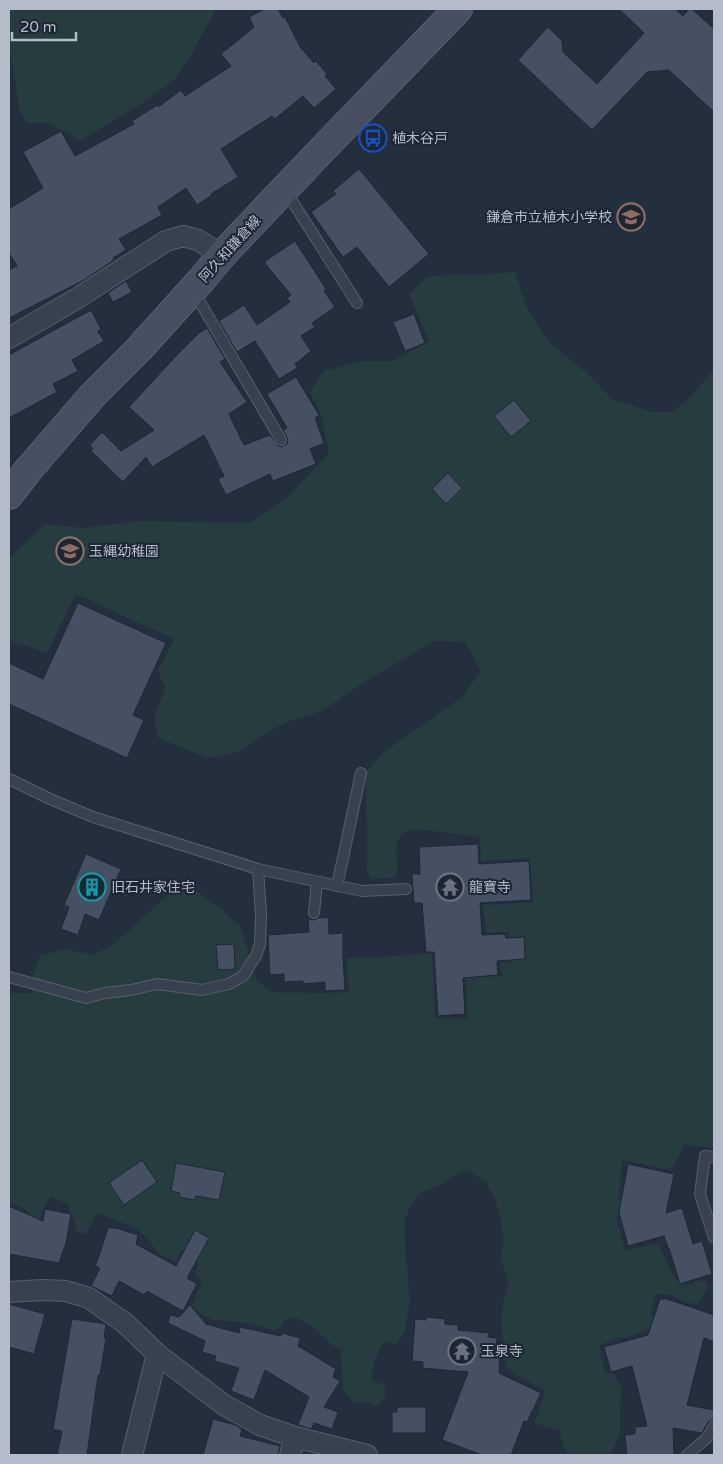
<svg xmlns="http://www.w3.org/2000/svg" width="723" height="1464" font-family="'Varela Round','Noto Sans JP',sans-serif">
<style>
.green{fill:#263c3f}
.building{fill:#455162;stroke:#1f2835}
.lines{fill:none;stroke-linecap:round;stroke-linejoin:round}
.service-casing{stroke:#565f6c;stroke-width:12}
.minor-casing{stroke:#565f6c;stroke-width:22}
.secondary-casing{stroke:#565f6c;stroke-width:30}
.service{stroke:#38414e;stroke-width:10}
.minor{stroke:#38414e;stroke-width:20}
.secondary{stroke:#465061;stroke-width:28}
.labels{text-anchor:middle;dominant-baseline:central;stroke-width:4;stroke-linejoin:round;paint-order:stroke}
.poi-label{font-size:14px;fill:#b4bcc9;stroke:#1d2633;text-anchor:start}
.street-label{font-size:14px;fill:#b4bcc9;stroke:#1d2633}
</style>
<rect width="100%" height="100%" fill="#242f3e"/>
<path class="green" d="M 9,9 L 216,9 L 191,55 L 177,77 L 143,103 L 80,141 L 68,133 L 47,123 L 27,123 L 19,109 L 10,46 Z
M 515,272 L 526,306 L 548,341 L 589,375 L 612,399 L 652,412 L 672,412 L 687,400 L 714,370 L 714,1148 L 683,1145 L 678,1158 L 670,1170 L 623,1160 L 618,1199 L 629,1201 L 630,1211 L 616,1217 L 625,1251 L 658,1243 L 674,1277 L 682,1285 L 705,1280 L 708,1287 L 698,1304 L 687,1303 L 672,1295 L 656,1294 L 650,1313 L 659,1321 L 656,1326 L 632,1336 L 616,1339 L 599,1345 L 605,1373 L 612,1373 L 622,1387 L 620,1409 L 620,1431 L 611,1455 L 568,1455 L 563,1444 L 560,1431 L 535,1423 L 545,1390 L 515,1374 L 506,1366 C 503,1338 497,1310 509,1284 L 501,1260 L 503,1239 L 501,1221 L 495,1199 L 486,1182 L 467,1170 L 456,1175 L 440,1185 L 420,1193 L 409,1208 L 405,1220 L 406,1260 L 410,1299 L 405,1332 L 396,1345 L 385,1341 C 377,1353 370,1368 373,1382 L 385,1384 L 386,1396 L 378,1406 L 368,1402 L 355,1403 L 343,1390 L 341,1350 L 330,1343 L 312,1326 L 295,1317 L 285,1320 L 277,1331 L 243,1322 L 214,1320 L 201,1314 L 192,1306 L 202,1282 L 195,1274 L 199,1264 L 181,1251 L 175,1261 L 158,1254 L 148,1238 L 135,1228 L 97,1213 L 86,1233 L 78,1233 L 68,1204 L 51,1197 L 44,1208 L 37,1224 L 27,1210 L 9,1202 L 9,993 L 32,993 L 32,977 L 40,956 L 64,949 L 92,955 L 113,945 L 172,891 L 190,886 L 221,909 L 240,926 L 257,980 L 271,992 L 323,993 L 349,992 L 346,958 L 384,957 L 432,953 L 435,1018 L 467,1019 L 466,978 L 502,976 L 500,963 L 511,962 L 508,932 L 486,932 L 483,905 L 533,902 L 530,858 L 481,861 L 480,837 L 425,830 L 411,830 L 401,834 L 396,845 L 398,872 L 395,878 L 371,879 L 367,872 L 366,773 L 384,752 L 462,697 L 481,671 L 465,642 L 435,641 L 363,683 L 322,711 L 284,723 L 235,753 L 207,758 L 158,738 L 154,718 L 165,688 L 158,671 L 174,639 L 76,594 L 47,653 L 9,640 L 9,559 L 45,524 L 84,528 L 142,521 L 250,523 L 289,496 L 329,453 L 322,417 L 310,392 L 324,371 L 362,361 L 393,361 L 429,341 L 409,294 L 427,277 L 455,274 L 480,275 Z"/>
<path class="building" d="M 265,9 L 278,9 L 283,18 L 285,17 L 300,47 L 314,63 L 316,61 L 327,74 L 325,76 L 336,89 L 314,108 L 303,96 L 275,119 L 272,116 L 221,149 L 238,177 L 211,194 L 212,195 L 197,205 L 186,188 L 158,207 L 162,215 L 119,239 L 126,250 L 113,258 L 114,260 L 84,280 L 9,318 L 9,270 L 17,266 L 9,253 L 9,209 L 43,188 L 23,152 L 61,131 L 75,156 L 134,124 L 132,121 L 157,105 L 158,107 L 181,90 L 185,96 L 231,66 L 221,54 L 254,27 L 249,17 Z
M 619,9 L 675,9 L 683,16 L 689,9 L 692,9 L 714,29 L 714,112 L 669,70 L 647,72 L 592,130 L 518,60 L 548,27 L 562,41 L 563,52 L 597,84 L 644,33 Z
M 359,169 L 429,254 L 389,287 L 357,247 L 343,257 L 311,212 L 336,194 L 333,191 Z
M 295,241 L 326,289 L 324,291 L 335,307 L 312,323 L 315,327 L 301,336 L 311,351 L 295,364 L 297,368 L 279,379 L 255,341 L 237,352 L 219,321 L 244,305 L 257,325 L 290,302 L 287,298 L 291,295 L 264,262 Z
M 126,281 L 132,292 L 113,302 L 108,293 Z
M 91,310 L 101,329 L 98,331 L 104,341 L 72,360 L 78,371 L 53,384 L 57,392 L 9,418 L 9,355 Z
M 414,314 L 425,343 L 405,351 L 393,322 Z
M 207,328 L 225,359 L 220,362 L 247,402 L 229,414 L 244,445 L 270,435 L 278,446 L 282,447 L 287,444 L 288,439 L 283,430 L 287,428 L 267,394 L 296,377 L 319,415 L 315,418 L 324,443 L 310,449 L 316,464 L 273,481 L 270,474 L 226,495 L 218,479 L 224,476 L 204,435 L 152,467 L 146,457 L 123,482 L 91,451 L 93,449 L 90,445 L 102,432 L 121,451 L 154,430 L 129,407 L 175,357 L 199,333 Z
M 514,400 L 531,421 L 511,437 L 494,416 Z
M 448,473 L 462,488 L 446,504 L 432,489 Z
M 78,603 L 166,643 L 133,715 L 144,720 L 127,758 L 9,704 L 9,663 L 43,679 Z
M 478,844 L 479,864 L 529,861 L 531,900 L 480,903 L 482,935 L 505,934 L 506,938 L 524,937 L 525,959 L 497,961 L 498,975 L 463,978 L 465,1014 L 438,1016 L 434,952 L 426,952 L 422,903 L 414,903 L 412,874 L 420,874 L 419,847 Z
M 86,854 L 121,869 L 99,920 L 85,914 L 78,935 L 61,929 L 69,907 L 64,905 Z
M 328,917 L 329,934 L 343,933 L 343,959 L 345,990 L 325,991 L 325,982 L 303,984 L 303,981 L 284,982 L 284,974 L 270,975 L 268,935 L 309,932 L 308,919 L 314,920 L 319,918 Z
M 234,944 L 235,969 L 218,970 L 216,945 Z
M 142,1160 L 157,1182 L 124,1205 L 109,1183 Z
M 176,1163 L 225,1172 L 219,1200 L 196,1196 L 195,1200 L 179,1197 L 180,1193 L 171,1191 Z
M 628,1164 L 674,1174 L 666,1213 L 682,1208 L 693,1244 L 702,1241 L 712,1274 L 680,1284 L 669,1248 L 668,1248 L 664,1236 L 628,1246 L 619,1212 Z
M 9,1206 L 43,1221 L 45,1209 L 71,1214 L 66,1243 L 59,1263 L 9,1254 Z
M 108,1228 L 116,1228 L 138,1235 L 136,1244 L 176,1266 L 195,1230 L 209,1238 L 187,1278 L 197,1284 L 183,1311 L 147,1291 L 144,1295 L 119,1281 L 112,1296 L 91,1286 L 100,1268 L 95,1266 L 99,1256 Z
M 660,1299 L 667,1299 L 714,1315 L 714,1342 L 704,1338 L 687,1405 L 714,1410 L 714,1419 L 708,1422 L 702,1433 L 673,1428 L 674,1455 L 627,1455 L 625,1435 L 635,1434 L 635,1427 L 647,1426 L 632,1366 L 611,1372 L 604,1347 L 648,1335 Z
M 9,1304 L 45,1314 L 34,1354 L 9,1347 Z
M 190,1305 L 206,1324 L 239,1333 L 240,1327 L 281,1336 L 282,1333 L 300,1338 L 298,1346 L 336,1369 L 333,1377 L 340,1381 L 324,1407 L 338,1412 L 332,1429 L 314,1423 L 311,1429 L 298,1425 L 309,1397 L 265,1370 L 254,1400 L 231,1391 L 239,1368 L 214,1361 L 216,1356 L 202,1352 L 205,1341 L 168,1323 L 170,1315 L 179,1317 Z
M 426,1317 L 445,1319 L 445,1324 L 458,1325 L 458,1330 L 489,1333 L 488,1337 L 497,1338 L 496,1351 L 500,1352 L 499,1373 L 541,1393 L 527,1422 L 524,1421 L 511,1455 L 482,1455 L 442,1440 L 468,1372 L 423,1368 L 423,1362 L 412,1361 L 415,1319 L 426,1320 Z
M 72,1319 L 106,1324 L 104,1338 L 106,1338 L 100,1375 L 98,1375 L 87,1455 L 57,1455 L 62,1431 L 53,1429 Z
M 397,1407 L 426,1407 L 426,1433 L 392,1433 L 392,1412 L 397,1412 Z
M 213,1419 L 235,1425 L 242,1429 L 240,1436 L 280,1446 L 278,1455 L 203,1455 Z"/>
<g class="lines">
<g class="service-casing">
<path id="service" d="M 285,190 L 357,303
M 194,292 L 281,440
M 9,779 L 50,799 L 93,817 L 258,869 L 362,891 L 406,889
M 337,886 L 361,773
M 314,913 L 317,882
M 9,977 L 86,998 L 105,993 L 131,990 L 157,984 L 202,990 L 229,984 L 243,976 L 256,956 L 260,944 L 261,914 L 258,869
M 714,1157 L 705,1156 L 700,1194 L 714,1238
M 687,1455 L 707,1438 L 714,1426"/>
</g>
<g class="minor-casing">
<path id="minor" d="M 9,338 L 76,299 L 166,241 L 183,236 L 198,240 L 222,255
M 9,1292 L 43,1290 L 66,1291 L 89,1298 L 126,1324 L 157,1354 L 224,1405 L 260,1425 L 295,1437 L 367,1455
M 132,1455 L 157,1354
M 290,1455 L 295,1437"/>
</g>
<g class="secondary-casing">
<path id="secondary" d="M 9,495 L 29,469 L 93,395 L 140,348 L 203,278 L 222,255 L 317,155 L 458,9"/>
</g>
<use href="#service" class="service"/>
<use href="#minor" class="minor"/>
<use href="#secondary" class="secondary"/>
</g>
<defs>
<g id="bus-ring" transform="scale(1.4375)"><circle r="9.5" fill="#1d2633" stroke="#1a4fb4" stroke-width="1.5"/><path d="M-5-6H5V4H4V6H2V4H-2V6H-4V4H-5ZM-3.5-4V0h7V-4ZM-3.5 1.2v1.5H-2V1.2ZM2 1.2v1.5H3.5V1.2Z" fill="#1a4fb4"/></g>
<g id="school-ring" transform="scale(1.4375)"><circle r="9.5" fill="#1d2633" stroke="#8d6e63" stroke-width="1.5"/><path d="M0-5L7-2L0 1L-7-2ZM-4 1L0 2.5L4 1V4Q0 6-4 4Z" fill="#8d6e63"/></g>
<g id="building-ring" transform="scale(1.4375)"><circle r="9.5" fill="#1d2633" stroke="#0f9aa8" stroke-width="1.5"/><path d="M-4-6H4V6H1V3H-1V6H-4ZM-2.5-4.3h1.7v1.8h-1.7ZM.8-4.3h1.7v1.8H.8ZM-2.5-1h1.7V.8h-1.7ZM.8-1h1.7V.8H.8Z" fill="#0f9aa8"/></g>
<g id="temple-ring" transform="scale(1.4375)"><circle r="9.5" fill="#1d2633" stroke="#6b7280" stroke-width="1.5"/><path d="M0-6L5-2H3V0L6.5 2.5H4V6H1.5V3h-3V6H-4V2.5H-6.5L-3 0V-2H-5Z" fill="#6b7280"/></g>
</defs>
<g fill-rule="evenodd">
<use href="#bus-ring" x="373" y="138"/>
<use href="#school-ring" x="631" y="217"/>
<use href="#school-ring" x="70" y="551"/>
<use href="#building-ring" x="92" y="887"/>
<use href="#temple-ring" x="450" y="887"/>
<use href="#temple-ring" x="462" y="1351"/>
</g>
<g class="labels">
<g class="poi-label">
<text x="392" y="138">植木谷戸</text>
<text x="612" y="217" text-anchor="end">鎌倉市立植木小学校</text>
<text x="89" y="551">玉縄幼稚園</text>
<text x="111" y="887">旧石井家住宅</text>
<text x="469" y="887">龍寶寺</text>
<text x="481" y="1351">玉泉寺</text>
</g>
<g class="street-label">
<text transform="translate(230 249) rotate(-48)">阿久和鎌倉線</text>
</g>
</g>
<rect width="723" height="1464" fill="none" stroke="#b4bcc9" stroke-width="20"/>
<path d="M12 32v8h64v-8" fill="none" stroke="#b4bcc9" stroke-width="2.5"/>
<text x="20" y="32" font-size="15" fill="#b4bcc9" stroke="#1d2633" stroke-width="4" paint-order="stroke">20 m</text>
</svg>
